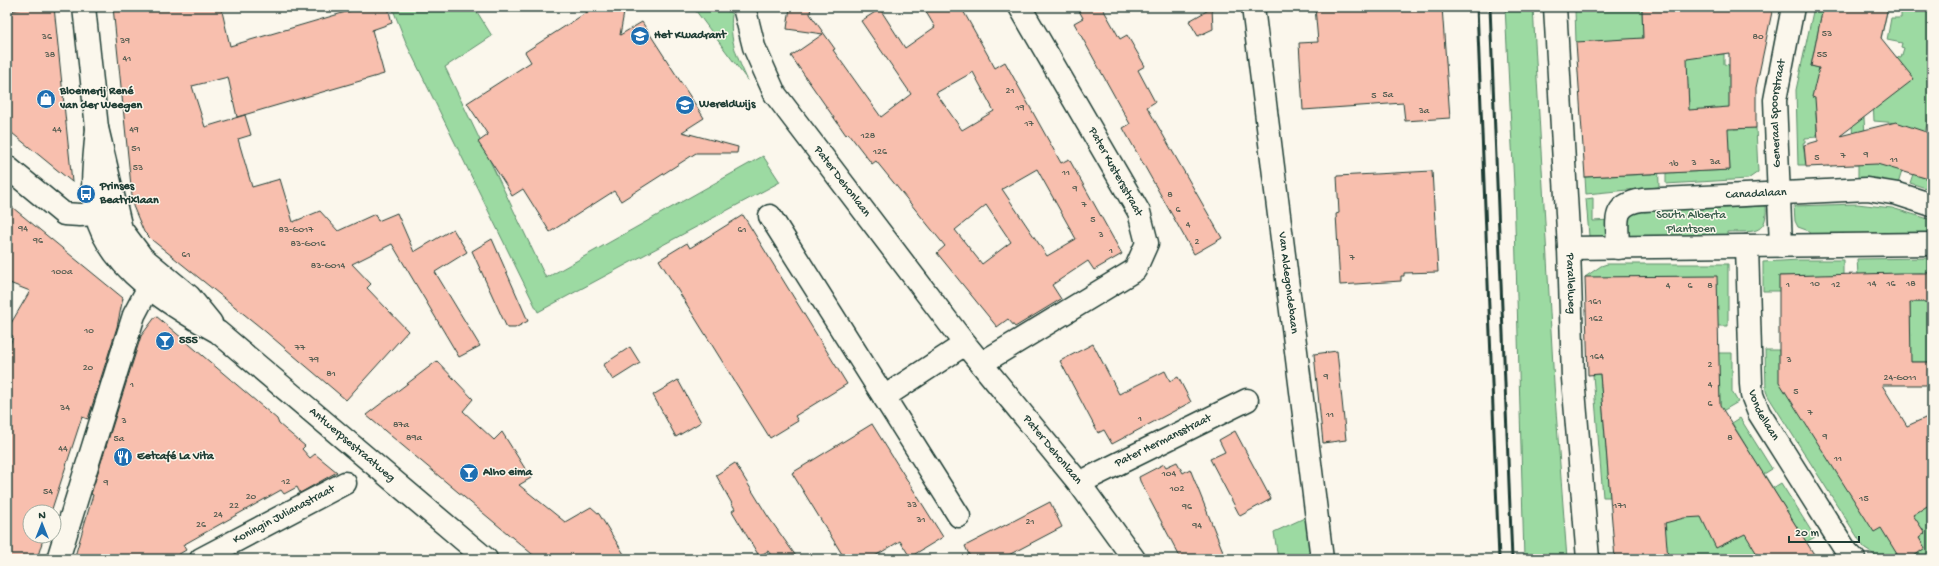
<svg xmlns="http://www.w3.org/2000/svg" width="1939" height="566" font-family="'Gochi Hand',sans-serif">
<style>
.green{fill:#9cdaa2;stroke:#5e8c6b;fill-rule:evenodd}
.building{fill:#f8bfae;stroke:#1f3d34;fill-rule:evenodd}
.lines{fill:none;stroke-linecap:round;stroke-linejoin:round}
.minor-casing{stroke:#1f3d34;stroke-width:25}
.minor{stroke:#fbf7ec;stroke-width:22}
.rail{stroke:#1f3d34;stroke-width:3}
.labels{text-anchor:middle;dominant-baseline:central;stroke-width:3;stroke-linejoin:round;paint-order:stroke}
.number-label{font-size:10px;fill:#555e52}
.poi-label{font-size:12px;font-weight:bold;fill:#1f3d34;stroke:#fbf7ec;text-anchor:start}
.street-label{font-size:12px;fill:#1f3d34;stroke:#fbf7ec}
.park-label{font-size:12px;fill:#385c4a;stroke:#fbf7ec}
</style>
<rect width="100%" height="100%" fill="#fbf7ec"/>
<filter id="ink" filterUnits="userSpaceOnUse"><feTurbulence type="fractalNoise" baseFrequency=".025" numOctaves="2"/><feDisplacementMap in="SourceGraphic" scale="8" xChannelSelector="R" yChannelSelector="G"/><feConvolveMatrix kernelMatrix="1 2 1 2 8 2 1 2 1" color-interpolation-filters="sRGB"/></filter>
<g filter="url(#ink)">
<path class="green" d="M 392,7 L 474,7 L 492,36 L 445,67 L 546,278 L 763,156 L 780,182 L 538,312 L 407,45 Z
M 693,7 L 722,7 L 732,14 C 729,41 737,57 748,81 Z
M 1505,7 L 1533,7 L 1554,384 L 1567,559 L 1524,559 L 1514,185 Z
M 1814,7 L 1823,7 L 1811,66 L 1841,72 L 1888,7 L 1880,43 L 1880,54 L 1901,58 L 1904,48 L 1901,47 L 1902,43 L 1887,40 L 1891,18 L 1901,18 L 1901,7 L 1932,7 L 1932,113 L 1930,114 L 1913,174 L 1932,180 L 1932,190 L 1910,183 L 1913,174 L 1902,171 L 1898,184 L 1877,178 L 1858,179 L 1858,165 L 1854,165 L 1852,123 L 1841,124 L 1842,140 L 1831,141 L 1832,166 L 1828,166 L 1816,113 L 1817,137 L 1805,138 L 1805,142 L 1803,143 L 1806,165 L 1798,165 L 1796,90 ZM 1873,99 L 1874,121 L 1898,123 L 1865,136 L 1863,100 Z
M 1642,9 L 1643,37 L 1661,36 L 1706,56 L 1724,54 L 1724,64 L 1729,65 L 1734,129 L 1756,128 L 1758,172 L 1748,179 L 1666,184 L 1666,173 L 1730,170 L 1728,139 L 1718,139 L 1716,108 L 1705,109 L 1707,140 L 1685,117 L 1689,106 L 1688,85 L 1576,42 L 1575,10 Z
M 1658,149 L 1659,187 L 1586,194 L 1585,177 L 1652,174 Z
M 1593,198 L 1593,221 L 1611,220 L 1611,238 L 1589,236 L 1586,199 Z
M 1857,204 L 1892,208 L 1932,220 L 1932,235 L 1809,236 L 1809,231 L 1798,227 L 1795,221 L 1794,206 Z
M 1643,205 L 1644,212 L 1704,207 L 1704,209 L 1766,206 C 1768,237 1750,231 1727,232 L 1727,237 L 1630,238 L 1626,231 L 1628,214 Z
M 1932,258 L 1932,273 L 1926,273 L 1926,274 L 1921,273 L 1858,275 L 1857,259 Z
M 1799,260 L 1843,260 L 1843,276 L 1780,276 L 1780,291 L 1763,291 L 1763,262 Z
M 1607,264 L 1728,264 L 1728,326 L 1717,326 L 1585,277 L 1601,266 Z
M 1910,302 L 1932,302 L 1932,362 L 1897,362 L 1910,332 Z
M 1848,336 L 1932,469 L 1932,559 L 1910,559 L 1925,548 L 1919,538 L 1925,533 L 1919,525 L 1900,559 L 1881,559 L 1865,549 L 1768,396 L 1766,391 L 1765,350 L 1779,350 L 1780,364 Z
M 1718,353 L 1732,353 L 1732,392 L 1738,402 L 1719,413 Z
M 1600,374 L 1610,497 L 1603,497 L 1593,375 Z
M 1740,418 L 1772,469 L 1764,474 L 1773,488 L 1781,483 L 1815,537 L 1806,542 L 1773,489 L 1750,503 L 1767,559 L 1672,559 L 1671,556 L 1643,559 L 1666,530 L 1665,520 L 1693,516 L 1763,474 L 1732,423 Z
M 1313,514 L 1320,559 L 1278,559 L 1274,532 Z"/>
<path class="building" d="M 28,7 L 54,7 L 72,182 L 7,129 L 7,12 Z
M 113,7 L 221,7 L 230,46 L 363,7 L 388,7 L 392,23 L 372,30 L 384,74 L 237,117 L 228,77 L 192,86 L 205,127 L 245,115 L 251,135 L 238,139 L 252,187 L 280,179 L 293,222 L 320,211 L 338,231 L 375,214 L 378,221 L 397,213 L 414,252 L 453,229 L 467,252 L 435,272 L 480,346 L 459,357 L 392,244 L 352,264 L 371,284 L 367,288 L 408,331 L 346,400 L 260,327 L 152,240 L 144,232 L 133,206 Z
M 595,7 L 625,7 L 620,35 L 642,22 L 704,118 L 682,132 L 738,147 L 737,153 L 696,153 L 621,201 L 614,191 L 550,232 L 523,189 L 512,196 L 506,185 L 478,142 L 488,135 L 467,103 L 531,62 L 525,52 Z
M 790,7 L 811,7 L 810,14 L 835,49 L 833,50 L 881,117 L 911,94 L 861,21 L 880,9 L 905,48 L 935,27 L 923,7 L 961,7 L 995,68 L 1005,62 L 1061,163 L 1069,159 L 1122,254 L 1094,270 L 1088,261 L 1052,285 L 1061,299 L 1015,327 L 1008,319 L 997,327 L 937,253 L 945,246 L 876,161 L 872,164 L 848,133 L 846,135 L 791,56 L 823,34 L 787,29 ZM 973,72 L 994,111 L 962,130 L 936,93 ZM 1037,169 L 1076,239 L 1047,256 L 1002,189 ZM 986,205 L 1011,242 L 982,264 L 955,230 Z
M 1077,7 L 1102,7 L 1120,39 L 1127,35 L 1145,66 L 1138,70 L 1155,102 L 1147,107 L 1222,238 L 1194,254 L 1123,128 L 1130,124 L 1074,23 L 1083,18 Z
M 1315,7 L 1442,7 L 1450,118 L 1405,121 L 1403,103 L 1303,110 L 1299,43 L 1318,42 Z
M 1675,7 L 1726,7 L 1745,11 L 1745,7 L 1773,7 L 1756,88 L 1756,128 L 1728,129 L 1730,170 L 1585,177 L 1576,42 L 1643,38 L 1642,9 ZM 1729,53 L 1729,107 L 1689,110 L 1687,59 Z
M 1823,7 L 1888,7 L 1881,38 L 1914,79 L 1840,136 L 1896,122 L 1932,134 L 1932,180 L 1877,164 L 1806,167 L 1804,145 L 1818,141 L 1815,98 L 1812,97 L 1819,68 L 1811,66 Z
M 1212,8 L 1213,29 L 1198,36 L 1189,21 Z
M 1432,171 L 1438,272 L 1404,273 L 1404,276 L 1401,276 L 1401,281 L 1340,285 L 1336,214 L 1339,213 L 1337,176 Z
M 7,203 L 123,298 L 117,327 L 88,419 L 82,417 L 51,512 L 30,512 L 30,536 L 44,536 L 37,559 L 7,559 L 7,354 L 13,336 L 7,333 L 7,330 L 30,291 L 7,282 Z
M 743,215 L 847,384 L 795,416 L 798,421 L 770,438 L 659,260 L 687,243 L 690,248 Z
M 492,239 L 528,321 L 515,328 L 507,328 L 472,251 Z
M 1900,273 L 1932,273 L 1932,302 L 1910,302 L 1911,362 L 1932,362 L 1932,385 L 1882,385 L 1907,426 L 1932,415 L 1932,503 L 1913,515 L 1925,533 L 1919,538 L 1925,548 L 1910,559 L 1900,559 L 1881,528 L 1874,532 L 1779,382 L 1779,276 Z
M 1717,276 L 1720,405 L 1817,559 L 1760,559 L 1745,534 L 1716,548 L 1701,517 L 1684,518 L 1665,523 L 1668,559 L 1615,559 L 1600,374 L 1588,375 L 1585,277 Z
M 156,316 L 277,419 L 279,424 L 305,446 L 302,449 L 310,458 L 315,454 L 337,472 L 300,493 L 297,487 L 284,494 L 281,490 L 183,545 L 186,550 L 171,559 L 87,559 L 75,556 L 93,495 L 91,494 L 141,336 Z
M 1093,344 L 1119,394 L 1165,371 L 1170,381 L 1178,377 L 1191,402 L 1112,444 L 1104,430 L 1098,433 L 1060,361 Z
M 630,347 L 640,363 L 613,380 L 603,365 Z
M 1337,351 L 1346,440 L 1323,443 L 1314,354 Z
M 437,361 L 473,399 L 463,411 L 494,440 L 502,432 L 531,478 L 519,485 L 565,522 L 591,507 L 599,514 L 627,559 L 538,559 L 366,415 Z
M 678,380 L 701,422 L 676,437 L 653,395 Z
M 872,424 L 943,537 L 910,557 L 900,541 L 870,559 L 845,559 L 792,473 Z
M 1235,431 L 1271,499 L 1240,516 L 1210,459 L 1225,452 L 1219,440 Z
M 1177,462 L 1183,473 L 1190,469 L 1226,559 L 1181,559 L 1140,481 L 1139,477 L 1164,464 L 1166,467 Z
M 735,463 L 767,515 L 798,559 L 774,559 L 768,551 L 759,556 L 732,511 L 735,509 L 716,475 Z
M 1050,502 L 1062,527 L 1001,559 L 971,559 L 965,546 Z"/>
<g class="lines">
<g class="minor-casing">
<g id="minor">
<path d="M 84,7 L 97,128 L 121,229 L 142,257 L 189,296 L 211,323"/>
<path id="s1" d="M 744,7 L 754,47 L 775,94 L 965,344 L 1079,483 L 1134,559"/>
<path id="s2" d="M 1253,7 L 1322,559"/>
<path id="s3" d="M 1555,7 L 1569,248 L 1573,378 L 1588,559"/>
<path id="s4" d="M 97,128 C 95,156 90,186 96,214 C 108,268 173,307 218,332 L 486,559"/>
<path d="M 7,167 L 64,214 L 80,215 L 96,214"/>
<path d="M 770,216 L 959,516"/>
<path id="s5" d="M 1747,246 L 1751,384 L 1752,395 L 1759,413 L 1836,535 L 1847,552 L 1854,559"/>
<path id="s6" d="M 1781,246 L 1775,100 L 1793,7"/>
<path d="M 1569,248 L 1932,244"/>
<path id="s7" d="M 1618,248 C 1618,222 1610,205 1642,200 L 1867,189 L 1898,194 L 1932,205"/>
<path d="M 982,363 L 1135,270 L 1147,243 L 1139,212 L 1020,7"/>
<path d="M 884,397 L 965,344"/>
<path id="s8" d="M 1079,483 L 1247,400"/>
<path d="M 58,559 L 134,315 L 144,296 L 161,276"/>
<path id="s9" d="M 201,559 L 345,483"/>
</g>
</g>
<use href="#minor" class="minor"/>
<path class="rail" d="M 1477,7 L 1499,559
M 1490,7 L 1512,559"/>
</g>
</g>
<defs>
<g id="school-disc" transform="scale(1)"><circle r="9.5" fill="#1f6fb2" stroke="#fbf7ec"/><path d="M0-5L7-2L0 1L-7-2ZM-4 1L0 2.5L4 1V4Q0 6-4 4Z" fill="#fff"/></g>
<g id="shop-disc" transform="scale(1)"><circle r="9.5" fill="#1f6fb2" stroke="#fbf7ec"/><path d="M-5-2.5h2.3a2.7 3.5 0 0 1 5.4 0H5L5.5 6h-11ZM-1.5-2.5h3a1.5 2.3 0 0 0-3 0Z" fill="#fff"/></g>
<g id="bus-disc" transform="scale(1)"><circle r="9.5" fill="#1f6fb2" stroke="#fbf7ec"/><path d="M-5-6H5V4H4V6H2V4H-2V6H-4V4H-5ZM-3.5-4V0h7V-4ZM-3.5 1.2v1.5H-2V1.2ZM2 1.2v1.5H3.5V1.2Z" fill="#fff"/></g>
<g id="bar-disc" transform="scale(1)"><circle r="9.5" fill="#1f6fb2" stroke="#fbf7ec"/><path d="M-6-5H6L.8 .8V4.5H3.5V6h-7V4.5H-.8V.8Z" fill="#fff"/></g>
<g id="restaurant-disc" transform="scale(1)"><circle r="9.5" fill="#1f6fb2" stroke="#fbf7ec"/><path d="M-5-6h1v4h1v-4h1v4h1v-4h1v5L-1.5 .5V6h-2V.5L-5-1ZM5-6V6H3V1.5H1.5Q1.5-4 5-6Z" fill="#fff"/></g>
</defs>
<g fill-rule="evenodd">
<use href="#school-disc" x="640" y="36"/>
<use href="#shop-disc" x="46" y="99"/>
<use href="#school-disc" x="685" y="105"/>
<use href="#bus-disc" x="86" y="194"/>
<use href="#bar-disc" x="165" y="341"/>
<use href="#restaurant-disc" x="123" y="457"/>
<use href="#bar-disc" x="469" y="473"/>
</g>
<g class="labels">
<g class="number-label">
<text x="1827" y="34">53</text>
<text x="47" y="37">36</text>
<text x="1758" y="37">80</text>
<text x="125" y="41">39</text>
<text x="50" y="55">38</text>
<text x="1822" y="55">55</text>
<text x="127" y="59">41</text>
<text x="1010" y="91">21</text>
<text x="1388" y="95">5a</text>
<text x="1374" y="96">5</text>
<text x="1020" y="108">19</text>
<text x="1424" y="111">3a</text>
<text x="1029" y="124">17</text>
<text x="57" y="130">44</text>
<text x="134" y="130">49</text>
<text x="868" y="136">128</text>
<text x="136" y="149">51</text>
<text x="880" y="152">126</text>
<text x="1866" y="155">9</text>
<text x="1843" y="156">7</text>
<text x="1817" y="158">5</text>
<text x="1894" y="160">11</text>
<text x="1715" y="162">3a</text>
<text x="1694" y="163">3</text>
<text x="1674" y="164">1b</text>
<text x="138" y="168">53</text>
<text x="1066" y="173">11</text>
<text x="1075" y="189">9</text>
<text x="1170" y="195">8</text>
<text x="1084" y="205">7</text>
<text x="1178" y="210">6</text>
<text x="1093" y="220">5</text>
<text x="1188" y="225">4</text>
<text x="23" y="229">94</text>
<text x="296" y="230">83-G017</text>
<text x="742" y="230">61</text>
<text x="1101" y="235">3</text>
<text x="38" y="241">96</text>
<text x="1197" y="242">2</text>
<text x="308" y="244">83-G016</text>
<text x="1111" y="251">1</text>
<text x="186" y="255">61</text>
<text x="1352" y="258">7</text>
<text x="328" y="266">83-G014</text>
<text x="62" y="272">100a</text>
<text x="1815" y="284">10</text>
<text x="1872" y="284">14</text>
<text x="1891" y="284">16</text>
<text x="1911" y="284">18</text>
<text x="1788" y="285">1</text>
<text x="1836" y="285">12</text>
<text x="1668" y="286">4</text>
<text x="1690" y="286">6</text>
<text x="1710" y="286">8</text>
<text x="1595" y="302">161</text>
<text x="1596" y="319">162</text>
<text x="89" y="331">10</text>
<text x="300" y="348">77</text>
<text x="1597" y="357">164</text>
<text x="314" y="360">79</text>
<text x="1789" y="360">3</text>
<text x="1710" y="365">2</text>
<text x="88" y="368">20</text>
<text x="331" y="374">81</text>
<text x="1326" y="377">9</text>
<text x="1900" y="378">24-G011</text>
<text x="132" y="385">1</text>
<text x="1710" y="385">4</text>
<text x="1796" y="392">5</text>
<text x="1710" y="404">6</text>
<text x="65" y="408">34</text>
<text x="1810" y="413">7</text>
<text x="1330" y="415">11</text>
<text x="1140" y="419">1</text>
<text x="124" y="421">3</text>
<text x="401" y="425">87a</text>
<text x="1825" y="437">9</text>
<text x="414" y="438">89a</text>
<text x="1730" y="438">8</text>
<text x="119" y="439">5a</text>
<text x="63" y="449">44</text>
<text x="1838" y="459">11</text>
<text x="1169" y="474">104</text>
<text x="286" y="482">12</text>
<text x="106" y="483">9</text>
<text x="1177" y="489">102</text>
<text x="48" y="492">54</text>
<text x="251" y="497">20</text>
<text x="1864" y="499">15</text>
<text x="912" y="505">33</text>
<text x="234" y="506">22</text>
<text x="1620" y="506">171</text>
<text x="1187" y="507">96</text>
<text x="218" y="515">24</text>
<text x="921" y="520">31</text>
<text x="1030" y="522">21</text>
<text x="201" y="525">26</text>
<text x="1197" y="526">94</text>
</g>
<g class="poi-label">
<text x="654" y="36">Het Kwadrant</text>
<text x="60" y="92">Bloemerij René<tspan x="60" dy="14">van der Weegen</tspan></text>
<text x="699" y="105">Wereldwijs</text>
<text x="100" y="187">Prinses<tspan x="100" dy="14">Beatrixlaan</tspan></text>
<text x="179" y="341">555</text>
<text x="137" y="457">Eetcafé La Vita</text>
<text x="483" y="473">Alho eima</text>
</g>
<g class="street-label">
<text stroke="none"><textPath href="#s6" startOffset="133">Generaal Spoorstraat</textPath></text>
<text transform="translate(1115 172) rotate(61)">Pater Kustersstraat</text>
<text stroke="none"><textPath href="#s1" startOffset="203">Pater Dehonlaan</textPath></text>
<text stroke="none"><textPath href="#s7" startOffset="177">Canadalaan</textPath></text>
<text stroke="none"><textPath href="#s2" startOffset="278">Van Aldegondebaan</textPath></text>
<text stroke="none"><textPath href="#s3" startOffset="277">Parallelweg</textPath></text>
<text stroke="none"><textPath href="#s5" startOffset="172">Vondellaan</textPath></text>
<text stroke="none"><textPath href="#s8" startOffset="94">Pater Hermansstraat</textPath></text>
<text stroke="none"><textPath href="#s4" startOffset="436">Antwerpsestraatweg</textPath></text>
<text stroke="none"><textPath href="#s1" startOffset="544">Pater Dehonlaan</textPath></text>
<text stroke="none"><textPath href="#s9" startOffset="94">Koningin Julianastraat</textPath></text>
</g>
<g class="park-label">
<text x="1691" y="216">South Alberta<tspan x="1691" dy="14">Plantsoen</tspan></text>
</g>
</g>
<rect width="1939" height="566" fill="none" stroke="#fbf7ec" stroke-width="24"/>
<rect x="12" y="12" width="1915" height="542" fill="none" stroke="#1f3d34" stroke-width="1.5" filter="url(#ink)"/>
<g transform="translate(42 524)"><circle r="19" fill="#fbf7ec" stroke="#a3ada2"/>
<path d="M0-3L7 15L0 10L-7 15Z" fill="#1f6fb2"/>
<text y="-6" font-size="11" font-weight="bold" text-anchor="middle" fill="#1f3d34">N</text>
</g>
<path d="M1789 536v6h70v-6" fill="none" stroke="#1f3d34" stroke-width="2"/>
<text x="1795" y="536" font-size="12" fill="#1f3d34" stroke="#fbf7ec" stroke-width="3" paint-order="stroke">20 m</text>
</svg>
